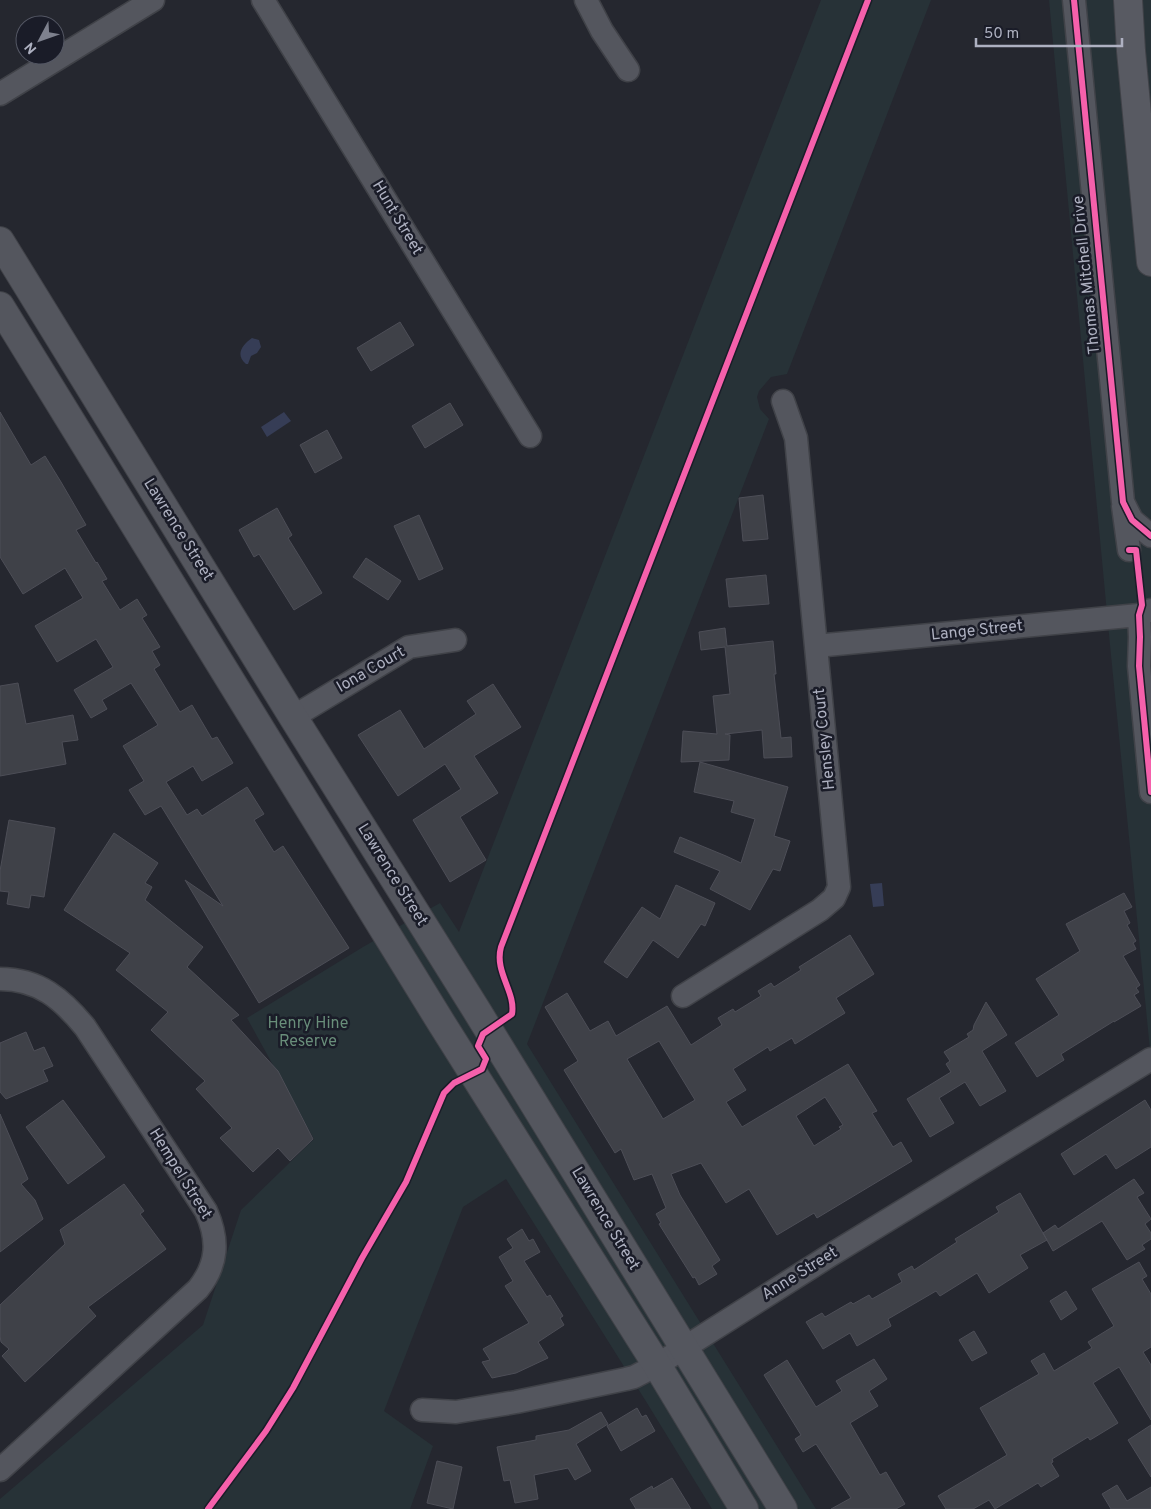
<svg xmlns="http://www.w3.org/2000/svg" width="1151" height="1509" font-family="Overpass,sans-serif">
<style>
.green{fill:#273237}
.water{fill:#363d56}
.building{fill:#3f4148;stroke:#4d4e57;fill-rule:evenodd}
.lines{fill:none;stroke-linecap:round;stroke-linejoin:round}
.minor-casing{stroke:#404248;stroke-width:25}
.tertiary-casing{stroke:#404248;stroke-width:30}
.secondary-casing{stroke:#404248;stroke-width:30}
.minor{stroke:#54565e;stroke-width:22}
.tertiary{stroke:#54565e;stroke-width:28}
.secondary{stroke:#585a62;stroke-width:28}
.cycleway-casing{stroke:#1a1c28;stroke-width:9}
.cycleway{stroke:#f560ab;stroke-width:6}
.labels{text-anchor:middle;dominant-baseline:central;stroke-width:5;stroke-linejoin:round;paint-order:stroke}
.street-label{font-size:16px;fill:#aeb1c1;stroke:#1a1c28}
.park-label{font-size:16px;fill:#698e7a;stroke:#1a1c28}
</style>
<rect width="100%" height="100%" fill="#25272f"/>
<path class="green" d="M 821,0 L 931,0 L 787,374 L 771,377 L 759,391 L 757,397 L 760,409 L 769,419 L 527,1044 L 816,1509 L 712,1509 L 647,1403 L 506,1179 L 463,1207 L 384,1411 L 433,1446 L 410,1509 L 0,1509 L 0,1499 L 203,1325 L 241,1210 L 314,1139 L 247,1018 L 363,947 L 440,903 L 459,932 Z
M 1049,0 L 1151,0 L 1151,1060 L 1110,645 Z"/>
<path class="water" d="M 252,338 L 259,340 L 261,347 L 257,353 L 251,356 L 248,364 L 246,364 C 235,355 242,345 252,338 Z
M 284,412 L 291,421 L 267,437 L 261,427 Z
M 882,883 L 884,906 L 873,907 L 870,884 Z"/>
<path class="building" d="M 400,322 L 414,345 L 371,371 L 357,348 Z
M 450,403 L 463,425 L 425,448 L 412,426 Z
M 0,412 L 31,465 L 45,456 L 61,482 L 86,525 L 76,530 L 96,563 L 97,562 L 107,579 L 102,581 L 120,610 L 137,599 L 147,615 L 142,618 L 160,647 L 152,651 L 160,665 L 154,669 L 180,712 L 192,705 L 212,739 L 217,737 L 233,763 L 202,781 L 193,766 L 166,782 L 187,815 L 197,809 L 202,816 L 247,787 L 264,814 L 254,820 L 274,852 L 283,846 L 349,948 L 259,1003 L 185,880 L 223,906 L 161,806 L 145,815 L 129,790 L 144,781 L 123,746 L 158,725 L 131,683 L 102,700 L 107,709 L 91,718 L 74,690 L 113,667 L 96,639 L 57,662 L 35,626 L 83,598 L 65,568 L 23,594 L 0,557 Z
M 327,430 L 342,458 L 315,473 L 300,445 Z
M 763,495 L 768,539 L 743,541 L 739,498 Z
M 277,508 L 292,535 L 288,538 L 322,593 L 294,610 L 259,554 L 254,557 L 239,530 Z
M 419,515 L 443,569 L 419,580 L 394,526 Z
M 366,558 L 401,581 L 388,600 L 353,577 Z
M 766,575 L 769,604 L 729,607 L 726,579 Z
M 725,628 L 727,646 L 773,641 L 776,674 L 774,674 L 781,738 L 791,737 L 792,757 L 764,758 L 762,730 L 725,734 L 730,735 L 729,760 L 681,762 L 683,731 L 717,734 L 713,696 L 730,694 L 725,647 L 701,650 L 699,632 Z
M 18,683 L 26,724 L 73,715 L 78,740 L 62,742 L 66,764 L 0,776 L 0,686 Z
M 493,684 L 521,727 L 474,756 L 498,793 L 460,817 L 486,860 L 450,882 L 413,820 L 461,789 L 445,764 L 398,796 L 358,735 L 400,710 L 424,749 L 476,714 L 467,701 Z
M 700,762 L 788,787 L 774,836 L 790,841 L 780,871 L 773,869 L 750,910 L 710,889 L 720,871 L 674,852 L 680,837 L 726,856 L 741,863 L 755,819 L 731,812 L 734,801 L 694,792 Z
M 9,820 L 55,828 L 44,897 L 31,895 L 29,908 L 7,904 L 9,892 L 0,891 L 0,871 Z
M 114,833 L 158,863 L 145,883 L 152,887 L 145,900 L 203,947 L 187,967 L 239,1015 L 231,1020 L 278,1071 L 313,1139 L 290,1161 L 278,1148 L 253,1172 L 220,1138 L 232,1128 L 196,1089 L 205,1081 L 151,1030 L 168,1012 L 116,970 L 130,953 L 64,910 Z
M 676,885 L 715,903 L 705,926 L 701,924 L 678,958 L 653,940 L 627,978 L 604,962 L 642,907 L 660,919 Z
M 1124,893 L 1132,907 L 1124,911 L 1130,923 L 1127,925 L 1136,941 L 1133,943 L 1136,949 L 1123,956 L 1140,985 L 1136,988 L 1139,992 L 1134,995 L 1141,1006 L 1114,1022 L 1114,1021 L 1061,1054 L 1064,1060 L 1037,1077 L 1015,1043 L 1059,1015 L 1036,979 L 1080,951 L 1066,924 Z
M 850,935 L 874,974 L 836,998 L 845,1013 L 795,1044 L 792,1038 L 770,1051 L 768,1047 L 733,1069 L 746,1090 L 726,1102 L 742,1127 L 848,1064 L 877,1111 L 872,1113 L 893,1147 L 901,1142 L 912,1161 L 817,1218 L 814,1213 L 777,1235 L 749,1189 L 726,1203 L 701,1163 L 671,1174 L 680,1195 L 720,1260 L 712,1266 L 717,1274 L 699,1285 L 695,1277 L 693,1278 L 659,1224 L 661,1223 L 656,1214 L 666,1208 L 652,1174 L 634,1180 L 621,1149 L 615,1153 L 564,1070 L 578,1061 L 545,1007 L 567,993 L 590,1031 L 608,1021 L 616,1036 L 667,1006 L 691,1045 L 722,1025 L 718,1018 L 733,1009 L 735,1012 L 761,996 L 758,991 L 771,983 L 774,987 L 801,970 L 799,967 ZM 659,1041 L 695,1100 L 663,1119 L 627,1059 ZM 825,1097 L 843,1125 L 839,1127 L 841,1129 L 814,1146 L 796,1116 Z
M 986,1002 L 1007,1035 L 982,1051 L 1006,1091 L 980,1106 L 965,1082 L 939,1098 L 954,1123 L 930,1137 L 907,1099 L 951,1072 L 946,1064 L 950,1061 L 944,1052 L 969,1037 L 967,1034 L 973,1030 L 974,1025 Z
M 26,1032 L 34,1051 L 44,1047 L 53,1066 L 43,1070 L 48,1081 L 6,1099 L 0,1092 L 0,1043 Z
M 63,1100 L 105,1157 L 68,1184 L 26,1127 Z
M 1145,1100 L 1151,1110 L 1151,1147 L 1116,1169 L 1106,1154 L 1074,1175 L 1061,1154 Z
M 0,1114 L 28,1179 L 21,1184 L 35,1200 L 43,1219 L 0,1252 Z
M 1134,1179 L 1144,1193 L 1137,1197 L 1151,1219 L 1145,1224 L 1151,1233 L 1151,1239 L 1142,1245 L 1145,1249 L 1127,1260 L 1102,1221 L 1053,1251 L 1043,1233 L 1055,1225 L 1058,1229 Z
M 124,1184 L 144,1211 L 140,1214 L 166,1249 L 88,1307 L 96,1316 L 25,1382 L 2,1356 L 9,1349 L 1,1342 L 0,1336 L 0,1305 L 65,1244 L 60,1230 Z
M 1020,1193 L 1047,1240 L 1020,1255 L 1028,1268 L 989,1293 L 977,1273 L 940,1296 L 936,1291 L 888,1319 L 891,1326 L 857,1346 L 850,1333 L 823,1349 L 806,1322 L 822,1313 L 825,1317 L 851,1302 L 853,1304 L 869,1295 L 872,1299 L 902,1282 L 898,1274 L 912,1266 L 914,1270 L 957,1242 L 955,1239 L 999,1212 L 996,1207 Z
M 522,1229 L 529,1241 L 533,1239 L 540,1252 L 524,1261 L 547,1297 L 550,1295 L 563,1316 L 560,1318 L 564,1325 L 538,1342 L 548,1358 L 516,1373 L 492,1378 L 482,1362 L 490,1360 L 483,1349 L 529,1323 L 505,1286 L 513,1281 L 499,1257 L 513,1248 L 507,1239 Z
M 1139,1262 L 1147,1276 L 1142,1279 L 1151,1294 L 1151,1347 L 1143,1352 L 1151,1365 L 1151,1420 L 1119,1367 L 1093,1383 L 1118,1423 L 1090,1440 L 1088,1437 L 1052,1459 L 1053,1462 L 1051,1463 L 1059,1476 L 1041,1487 L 1038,1483 L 995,1509 L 989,1500 L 973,1509 L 946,1509 L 938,1496 L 1007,1455 L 980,1408 L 1039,1374 L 1031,1361 L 1044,1353 L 1054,1371 L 1092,1348 L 1088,1342 L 1114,1326 L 1092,1289 Z
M 1066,1291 L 1077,1309 L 1061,1320 L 1050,1301 Z
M 974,1331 L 987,1353 L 972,1361 L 959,1340 Z
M 874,1359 L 887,1379 L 869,1391 L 878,1406 L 850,1423 L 880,1475 L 886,1472 L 905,1504 L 896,1509 L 831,1509 L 851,1498 L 816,1444 L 803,1452 L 795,1439 L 801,1435 L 764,1375 L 787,1360 L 816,1407 L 842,1391 L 836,1381 Z
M 637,1408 L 642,1417 L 646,1415 L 655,1431 L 621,1451 L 607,1426 Z
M 601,1412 L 608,1424 L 576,1444 L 591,1471 L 575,1480 L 568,1468 L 534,1475 L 538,1499 L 515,1503 L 510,1480 L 504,1481 L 497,1447 L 536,1440 L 536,1436 L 569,1430 Z
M 1151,1425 L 1151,1477 L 1128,1440 Z
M 437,1461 L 462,1467 L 453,1509 L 427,1503 Z
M 672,1478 L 691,1509 L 636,1509 L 630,1499 L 652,1486 L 653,1489 Z
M 1117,1485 L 1127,1501 L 1151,1487 L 1151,1509 L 1111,1509 L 1102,1494 Z"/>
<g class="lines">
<g class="minor-casing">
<path id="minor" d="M 263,0 L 530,436
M 586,0 L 602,31 L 628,70
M 1074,0 L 1123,502 L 1132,520 L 1151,536
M 0,94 L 153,0
M 1123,506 L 1129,550
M 1139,615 L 1140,637 L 1139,666 L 1151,792
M 816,646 L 1139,615 L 1151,610
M 293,717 L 409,647 L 455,640
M 0,979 C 39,979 62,999 85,1027 L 206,1211 C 219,1240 218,1264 198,1289 L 0,1470
M 683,996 L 820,910 L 834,898 L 839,887 L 796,438 L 783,401
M 422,1410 L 456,1412 L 516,1402 L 626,1379 L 634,1377 L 657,1365 L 829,1256 L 1151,1059"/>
</g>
<g class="tertiary-casing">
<path id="tertiary" d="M 0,241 L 293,717 L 477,1011 L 783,1509
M 0,306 L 442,1024 L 657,1365 L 744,1509"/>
</g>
<g class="secondary-casing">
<path id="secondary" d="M 1128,0 L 1131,51 L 1151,262"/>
</g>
<use href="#minor" class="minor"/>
<use href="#tertiary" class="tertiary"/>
<use href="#secondary" class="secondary"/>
<g class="cycleway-casing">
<path id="cycleway" d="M 1074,0 L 1123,502 L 1132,520 L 1151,536
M 1129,550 L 1136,550 L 1142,605 L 1139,615 L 1140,637 L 1139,666 L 1151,792
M 208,1509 L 266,1431 L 293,1388 L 362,1258 L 406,1182 L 444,1093 L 454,1083 L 482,1069 L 486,1059 L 478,1046 L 483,1034 L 512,1014 C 516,992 494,972 501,947 L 868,0"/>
</g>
<use href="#cycleway" class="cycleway"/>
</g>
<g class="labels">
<g class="street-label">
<text transform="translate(397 218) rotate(59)">Hunt Street</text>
<text transform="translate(1087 275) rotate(-96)">Thomas Mitchell Drive</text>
<text transform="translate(178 530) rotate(58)">Lawrence Street</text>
<text transform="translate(977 631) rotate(-6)">Lange Street</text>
<text transform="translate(371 670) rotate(-30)">Iona Court</text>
<text transform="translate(825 739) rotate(-96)">Hensley Court</text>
<text transform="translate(392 875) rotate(58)">Lawrence Street</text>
<text transform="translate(180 1174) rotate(58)">Hempel Street</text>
<text transform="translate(605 1219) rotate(59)">Lawrence Street</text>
<text transform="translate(800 1274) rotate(-32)">Anne Street</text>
</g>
<g class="park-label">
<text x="308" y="1024">Henry Hine<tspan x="308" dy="18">Reserve</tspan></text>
</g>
</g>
<g transform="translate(40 40) rotate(229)"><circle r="24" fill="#1a1c28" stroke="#555865"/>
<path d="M0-4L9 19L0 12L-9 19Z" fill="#7e818e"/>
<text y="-8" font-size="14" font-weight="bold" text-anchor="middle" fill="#aeb1c1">N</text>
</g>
<path d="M976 38v8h146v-8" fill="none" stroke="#aeb1c1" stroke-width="2.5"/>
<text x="984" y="38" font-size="15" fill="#aeb1c1" stroke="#1a1c28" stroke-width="4" paint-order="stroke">50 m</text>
</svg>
